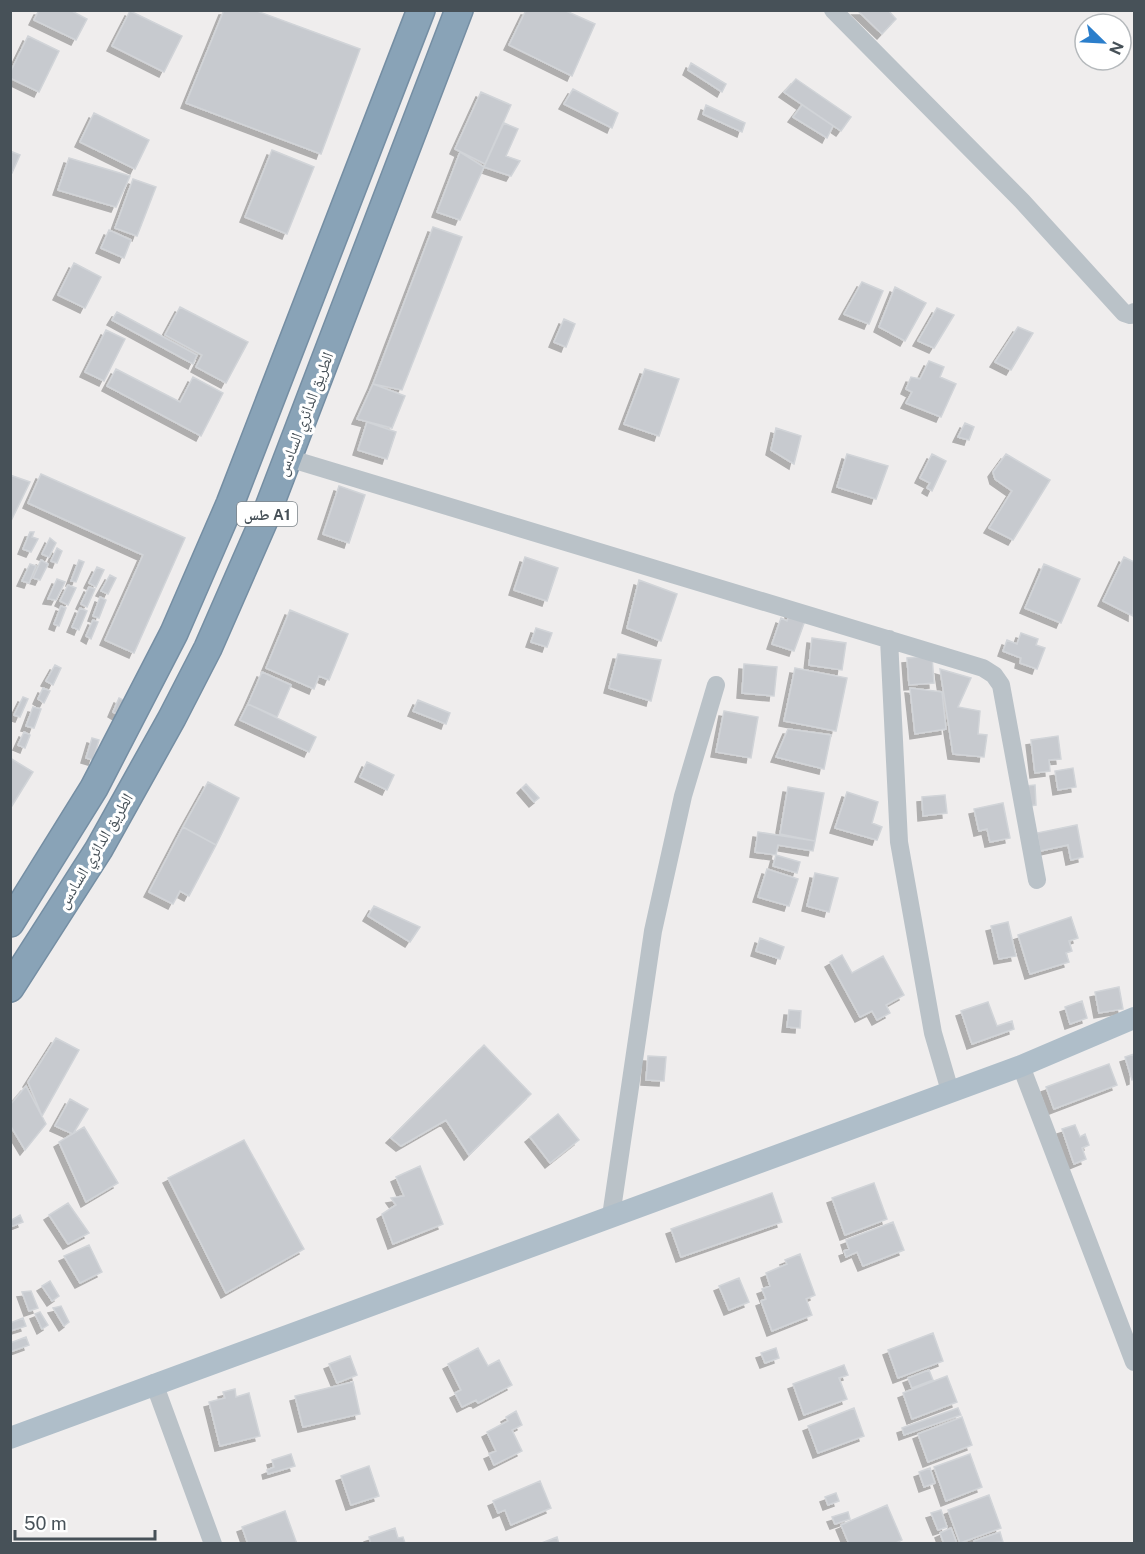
<svg xmlns="http://www.w3.org/2000/svg" width="1145" height="1554" font-family="'Public Sans','Noto Naskh Arabic',sans-serif">
<style>
.building{fill:#c7cacf;stroke:#d1d4d8;stroke-width:1.5;filter:url(#shadow)}
.lines{fill:none;stroke-linecap:round;stroke-linejoin:round}
.highway-casing{stroke:#758ea3;stroke-width:30}
.minor{stroke:#bac2c8;stroke-width:18}
.major{stroke:#afbec9;stroke-width:22}
.highway{stroke:#89a3b7;stroke-width:27}
.labels{text-anchor:middle;dominant-baseline:central;stroke-width:6;stroke-linejoin:round;paint-order:stroke}
.shield{fill:#fff;stroke:#7e858a;stroke-width:1.5}
.shield-label{font-size:15px;font-weight:bold;fill:#475158}
.street-label{font-size:16px;fill:#475158;stroke:#fff}
</style>
<defs>
<filter id="shadow"><feDropShadow dx="-5" dy="5" stdDeviation="0" flood-color="#0004"/></filter>
</defs>
<rect width="100%" height="100%" fill="#efeded"/>
<path class="building" d="M 39,10 L 70,10 L 87,19 L 76,40 L 34,20 Z
M 224,10 L 254,10 L 360,49 L 321,154 L 186,103 Z
M 526,10 L 564,10 L 595,24 L 572,76 L 509,45 Z
M 857,10 L 888,10 L 896,19 L 882,34 Z
M 130,11 L 182,36 L 164,72 L 112,46 Z
M 28,36 L 59,51 L 39,92 L 10,78 L 10,73 Z
M 691,63 L 726,84 L 722,92 L 688,70 Z
M 796,79 L 851,117 L 841,131 L 784,92 Z
M 573,89 L 618,113 L 612,128 L 564,104 Z
M 481,92 L 511,105 L 485,164 L 455,149 Z
M 706,105 L 745,123 L 742,132 L 703,114 Z
M 802,105 L 833,126 L 827,138 L 793,117 Z
M 94,113 L 149,140 L 135,169 L 80,142 Z
M 504,123 L 518,129 L 506,156 L 520,161 L 511,176 L 484,167 Z
M 272,150 L 314,167 L 287,234 L 245,217 Z
M 10,151 L 20,155 L 12,173 L 10,172 Z
M 460,152 L 484,167 L 460,220 L 437,212 Z
M 69,158 L 130,176 L 116,207 L 58,190 Z
M 133,179 L 156,187 L 137,236 L 115,228 Z
M 433,227 L 462,237 L 402,390 L 373,384 Z
M 109,230 L 131,240 L 124,258 L 101,248 Z
M 74,263 L 101,277 L 85,308 L 58,295 Z
M 862,282 L 883,291 L 869,324 L 844,314 Z
M 895,287 L 926,303 L 905,341 L 879,327 Z
M 180,307 L 248,342 L 226,383 L 196,367 L 202,355 L 165,335 Z
M 937,308 L 954,315 L 934,348 L 918,341 Z
M 117,312 L 197,355 L 193,364 L 112,320 Z
M 564,319 L 575,324 L 566,347 L 554,342 Z
M 1018,327 L 1033,333 L 1011,370 L 995,362 Z
M 106,330 L 125,339 L 104,381 L 85,372 Z
M 929,361 L 944,367 L 940,377 L 956,384 L 941,417 L 906,403 L 912,392 L 906,389 L 911,377 L 920,379 Z
M 116,369 L 180,402 L 193,377 L 223,393 L 201,436 L 107,386 Z
M 645,369 L 679,379 L 659,436 L 624,424 Z
M 373,384 L 405,396 L 392,428 L 357,419 Z
M 367,422 L 396,432 L 387,459 L 358,450 Z
M 965,423 L 974,427 L 969,440 L 958,437 Z
M 776,428 L 801,436 L 794,464 L 771,450 Z
M 847,454 L 888,466 L 876,499 L 837,487 Z
M 932,454 L 946,461 L 932,491 L 927,488 L 930,483 L 920,478 Z
M 1006,454 L 1050,480 L 1013,540 L 989,528 L 1012,491 L 995,479 L 993,472 Z
M 41,474 L 185,538 L 134,653 L 105,640 L 143,555 L 28,503 Z
M 10,475 L 30,482 L 10,523 Z
M 339,486 L 365,495 L 349,543 L 323,534 Z
M 30,532 L 34,532 L 32,537 L 38,539 L 31,552 L 23,549 Z
M 50,538 L 56,543 L 49,557 L 42,554 Z
M 57,548 L 62,551 L 57,563 L 51,561 Z
M 525,557 L 558,568 L 547,601 L 514,590 Z
M 1124,557 L 1134,562 L 1133,616 L 1103,601 Z
M 41,560 L 48,564 L 40,580 L 33,578 Z
M 79,560 L 84,562 L 76,582 L 71,581 Z
M 30,564 L 36,566 L 29,583 L 22,581 Z
M 1044,564 L 1080,579 L 1061,623 L 1025,608 Z
M 97,567 L 104,570 L 96,587 L 89,583 Z
M 110,575 L 116,578 L 108,594 L 101,591 Z
M 57,579 L 65,582 L 56,600 L 48,599 Z
M 639,580 L 677,594 L 661,641 L 627,628 Z
M 68,585 L 76,588 L 68,605 L 60,601 Z
M 89,587 L 95,589 L 87,607 L 81,604 Z
M 100,597 L 106,600 L 99,618 L 93,616 Z
M 61,606 L 66,608 L 59,626 L 54,624 Z
M 80,608 L 87,611 L 79,630 L 72,627 Z
M 290,610 L 348,634 L 329,680 L 319,676 L 314,689 L 266,668 Z
M 791,610 L 807,615 L 794,651 L 772,644 L 781,618 L 787,621 Z
M 93,620 L 98,622 L 91,639 L 86,636 Z
M 536,628 L 552,633 L 547,647 L 531,642 Z
M 1021,633 L 1038,639 L 1036,645 L 1045,648 L 1037,669 L 1020,663 L 1021,658 L 1003,651 L 1007,640 L 1017,644 Z
M 812,638 L 846,643 L 842,670 L 809,665 Z
M 618,654 L 661,660 L 651,701 L 609,688 Z
M 932,656 L 934,683 L 909,685 L 907,658 Z
M 744,664 L 777,667 L 774,696 L 742,693 Z
M 55,665 L 61,668 L 53,685 L 46,681 Z
M 795,668 L 847,678 L 836,731 L 784,721 Z
M 940,669 L 971,678 L 958,707 L 980,711 L 978,734 L 987,735 L 984,757 L 953,754 Z
M 262,672 L 291,685 L 277,717 L 248,704 Z
M 43,688 L 50,691 L 44,703 L 38,699 Z
M 910,688 L 942,692 L 946,729 L 915,734 Z
M 23,697 L 28,699 L 20,717 L 14,715 Z
M 119,698 L 125,701 L 118,715 L 113,712 Z
M 418,700 L 450,713 L 446,724 L 413,711 Z
M 248,704 L 316,737 L 309,752 L 240,720 Z
M 33,707 L 41,709 L 34,728 L 26,726 Z
M 724,711 L 758,717 L 751,758 L 716,752 Z
M 788,729 L 831,735 L 824,769 L 776,757 Z
M 24,732 L 30,735 L 25,748 L 18,745 Z
M 1058,736 L 1061,759 L 1049,760 L 1050,771 L 1035,773 L 1031,740 Z
M 92,738 L 99,740 L 93,760 L 86,758 Z
M 10,758 L 33,772 L 10,809 Z
M 367,762 L 394,775 L 387,790 L 360,777 Z
M 1073,768 L 1076,787 L 1058,790 L 1055,771 Z
M 208,782 L 239,798 L 216,845 L 183,827 Z
M 526,784 L 539,798 L 534,802 L 522,788 Z
M 1035,785 L 1036,805 L 1030,806 L 1026,786 Z
M 788,787 L 824,793 L 815,841 L 780,834 Z
M 847,792 L 878,802 L 872,823 L 882,827 L 877,840 L 835,828 Z
M 945,795 L 947,813 L 923,816 L 922,797 Z
M 1003,803 L 1010,838 L 990,842 L 987,829 L 979,831 L 974,809 Z
M 1077,825 L 1083,857 L 1071,860 L 1068,845 L 1040,851 L 1037,833 Z
M 183,827 L 216,845 L 189,896 L 180,891 L 173,904 L 149,892 Z
M 758,832 L 815,841 L 813,851 L 778,845 L 776,855 L 755,852 Z
M 776,855 L 800,862 L 797,873 L 773,866 Z
M 767,869 L 798,879 L 789,906 L 758,897 Z
M 815,873 L 838,878 L 829,912 L 807,906 Z
M 374,906 L 420,927 L 410,942 L 368,916 Z
M 1071,917 L 1078,938 L 1069,941 L 1072,951 L 1066,953 L 1069,962 L 1030,974 L 1018,935 Z
M 1008,922 L 1016,956 L 999,959 L 991,926 Z
M 760,938 L 784,947 L 780,959 L 756,951 Z
M 842,955 L 852,973 L 883,956 L 904,995 L 886,1005 L 890,1013 L 877,1020 L 872,1011 L 860,1017 L 830,962 Z
M 1119,987 L 1123,1009 L 1099,1013 L 1095,992 Z
M 1082,1001 L 1087,1018 L 1070,1024 L 1065,1007 Z
M 988,1002 L 997,1026 L 1012,1021 L 1014,1029 L 972,1044 L 961,1011 Z
M 789,1010 L 801,1011 L 800,1028 L 787,1027 Z
M 56,1038 L 79,1050 L 42,1116 L 28,1082 Z
M 484,1045 L 531,1094 L 469,1155 L 446,1120 L 401,1146 L 391,1138 Z
M 1134,1054 L 1134,1079 L 1132,1080 L 1125,1057 Z
M 648,1056 L 666,1057 L 664,1081 L 646,1080 Z
M 1109,1064 L 1117,1085 L 1054,1109 L 1046,1087 Z
M 26,1086 L 46,1124 L 25,1150 L 10,1125 L 10,1105 Z
M 70,1099 L 88,1109 L 73,1134 L 55,1126 Z
M 558,1114 L 579,1140 L 550,1163 L 530,1137 Z
M 1075,1125 L 1080,1137 L 1085,1134 L 1089,1145 L 1082,1148 L 1086,1159 L 1074,1164 L 1062,1129 Z
M 84,1127 L 118,1183 L 86,1202 L 59,1142 Z
M 244,1140 L 304,1249 L 226,1293 L 168,1178 Z
M 420,1166 L 443,1224 L 393,1244 L 382,1214 L 396,1205 L 391,1198 L 404,1196 L 396,1177 Z
M 874,1183 L 887,1219 L 845,1235 L 832,1198 Z
M 772,1193 L 782,1222 L 681,1257 L 671,1229 Z
M 68,1203 L 89,1233 L 68,1244 L 49,1215 Z
M 20,1215 L 23,1222 L 10,1227 L 10,1221 Z
M 893,1222 L 904,1250 L 863,1266 L 857,1252 L 846,1257 L 844,1251 L 849,1249 L 846,1240 Z
M 89,1245 L 102,1272 L 80,1283 L 64,1256 Z
M 800,1254 L 815,1295 L 806,1299 L 812,1315 L 772,1331 L 761,1301 L 766,1299 L 762,1289 L 770,1286 L 766,1273 L 787,1264 L 785,1260 Z
M 739,1278 L 749,1302 L 729,1310 L 719,1286 Z
M 50,1281 L 59,1296 L 52,1301 L 42,1286 Z
M 31,1291 L 38,1308 L 29,1311 L 22,1292 Z
M 61,1306 L 69,1322 L 64,1326 L 53,1308 Z
M 40,1312 L 48,1325 L 42,1329 L 35,1314 Z
M 23,1318 L 26,1326 L 10,1331 L 10,1323 Z
M 933,1333 L 943,1361 L 898,1378 L 888,1350 Z
M 26,1337 L 29,1345 L 10,1352 L 10,1343 Z
M 478,1348 L 488,1366 L 499,1360 L 512,1385 L 478,1403 L 476,1400 L 462,1407 L 455,1393 L 461,1390 L 448,1364 Z
M 776,1348 L 779,1358 L 765,1363 L 761,1353 Z
M 350,1356 L 357,1375 L 337,1383 L 329,1364 Z
M 844,1365 L 848,1375 L 839,1378 L 847,1399 L 804,1415 L 793,1384 Z
M 929,1370 L 933,1380 L 912,1388 L 908,1378 Z
M 947,1376 L 957,1402 L 912,1419 L 903,1393 Z
M 353,1382 L 360,1414 L 303,1427 L 295,1396 Z
M 235,1389 L 236,1397 L 249,1393 L 260,1436 L 220,1446 L 209,1402 L 225,1398 L 223,1392 Z
M 854,1408 L 864,1436 L 818,1453 L 808,1426 Z
M 958,1408 L 961,1415 L 904,1435 L 902,1428 Z
M 516,1411 L 522,1425 L 512,1430 L 522,1451 L 494,1465 L 489,1454 L 496,1451 L 487,1432 L 508,1421 L 506,1417 Z
M 962,1417 L 972,1445 L 928,1462 L 918,1434 Z
M 291,1454 L 295,1466 L 268,1474 L 267,1470 L 274,1467 L 272,1460 Z
M 970,1454 L 982,1487 L 946,1501 L 934,1467 Z
M 369,1466 L 379,1496 L 351,1505 L 341,1476 Z
M 930,1468 L 935,1483 L 924,1487 L 919,1472 Z
M 540,1481 L 551,1508 L 511,1525 L 505,1510 L 498,1513 L 493,1501 Z
M 836,1493 L 839,1501 L 828,1505 L 825,1497 Z
M 989,1495 L 1001,1528 L 960,1543 L 948,1510 Z
M 887,1505 L 902,1540 L 894,1544 L 849,1544 L 841,1525 Z
M 941,1510 L 947,1527 L 938,1530 L 931,1513 Z
M 285,1511 L 297,1544 L 248,1544 L 242,1527 Z
M 848,1512 L 850,1519 L 835,1524 L 832,1517 Z
M 395,1528 L 398,1538 L 403,1537 L 405,1543 L 371,1544 L 369,1537 Z
M 951,1528 L 957,1544 L 944,1544 L 940,1533 Z
M 1000,1532 L 1003,1542 L 975,1544 L 974,1541 Z
M 557,1537 L 559,1544 L 539,1544 Z"/>
<g class="lines">
<g class="highway-casing">
<path id="highway" d="M 10,923 L 94,788 L 174,633 L 230,504 L 421,10
M 10,988 L 99,849 L 172,718 L 208,648 L 264,520 L 459,10"/>
</g>
<path class="minor" d="M 833,10 L 1022,201 L 1124,313 L 1130,315 L 1134,312
M 288,458 L 983,668 L 994,675 L 1001,685 L 1037,880
M 889,639 L 899,842 L 933,1033 L 950,1091
M 1021,1066 L 1134,1362
M 611,1216 L 653,931 L 683,796 L 716,685
M 154,1383 L 213,1544"/>
<path class="major" d="M 10,1438 L 1021,1066 L 1134,1018"/>
<use href="#highway" class="highway"/>
</g>
<g class="labels">
<rect class="shield" x="237" y="502" width="60" height="24" rx="4.5"/>
<g class="shield-label">
<text x="267" y="514">طس A1</text>
</g>
<g class="street-label">
<text transform="translate(305 414) rotate(-69)">الطريق الدائري السادس</text>
<text transform="translate(95 851) rotate(-59)">الطريق الدائري السادس</text>
</g>
</g>
<rect width="1145" height="1554" fill="none" stroke="#475158" stroke-width="24"/>
<g transform="translate(1103 42) rotate(114)"><circle r="28" fill="#ffffff" stroke="#b5b9bc" stroke-width="1.5"/>
<path d="M0-4.5L10 22L0 15L-10 22Z" fill="#2b7ecb"/>
<text y="-9" font-size="16" font-weight="bold" text-anchor="middle" fill="#475158">N</text>
</g>
<path d="M15 1530v9h140v-9" fill="none" stroke="#475158" stroke-width="3"/>
<text x="24" y="1530" font-size="18" fill="#475158" stroke="#ffffff" stroke-width="4.5" paint-order="stroke">50 m</text>
</svg>
